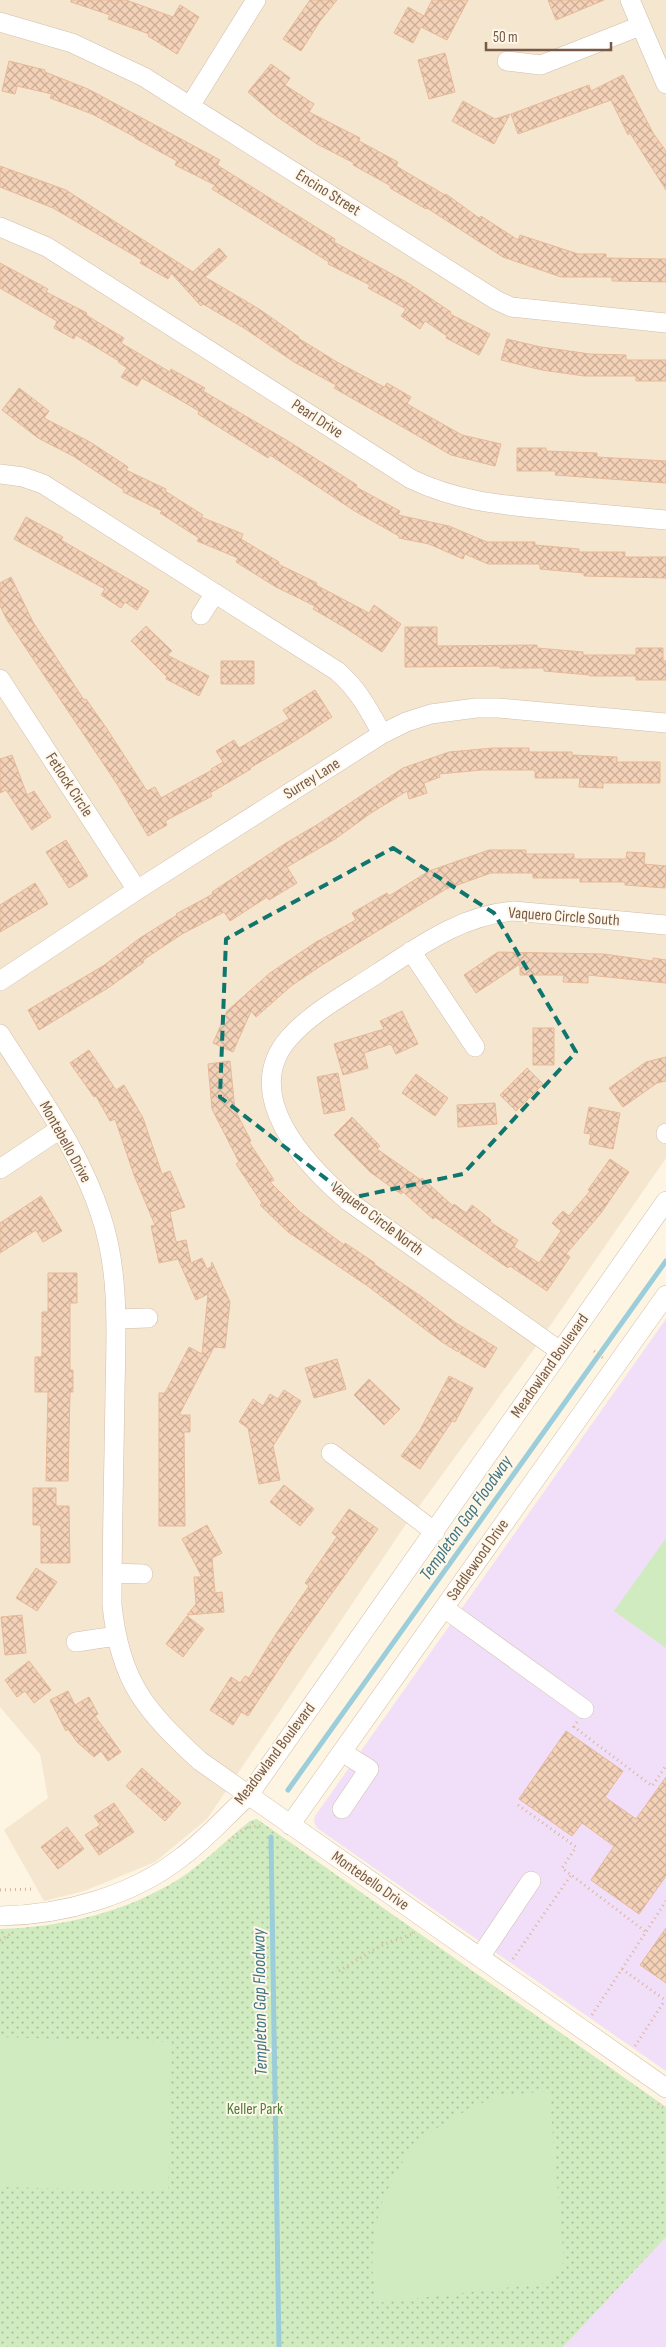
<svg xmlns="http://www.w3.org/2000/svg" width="666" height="2347" font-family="'Sofia Sans Condensed',sans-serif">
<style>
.residential{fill:#f5e6d0}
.education{fill:#f1dff9}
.park{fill:url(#park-dots)}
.garden{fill:#d0ebc0}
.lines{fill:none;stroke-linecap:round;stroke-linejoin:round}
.stream{stroke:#9bceda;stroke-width:5}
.building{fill:url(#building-cross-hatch);stroke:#e7b998}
.minor-casing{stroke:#d1beab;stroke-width:20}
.path{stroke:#d9b59b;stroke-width:3;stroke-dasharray:1 4;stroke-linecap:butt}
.minor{stroke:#fff;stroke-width:19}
.marked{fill:none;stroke:#0f766e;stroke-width:4;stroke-dasharray:10 6;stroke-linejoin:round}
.labels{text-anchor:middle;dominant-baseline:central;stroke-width:4;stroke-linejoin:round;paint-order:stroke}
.street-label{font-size:16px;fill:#765a47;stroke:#fff7e9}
.park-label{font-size:16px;fill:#4e7d3e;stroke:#fff7e9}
.water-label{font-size:18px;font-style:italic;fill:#3d7583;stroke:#fff7e9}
</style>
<defs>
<pattern id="park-dots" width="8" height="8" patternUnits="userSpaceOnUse" patternTransform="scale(1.25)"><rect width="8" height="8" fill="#d0ebc0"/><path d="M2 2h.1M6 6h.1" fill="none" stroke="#adc19e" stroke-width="1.8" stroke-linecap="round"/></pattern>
<pattern id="building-cross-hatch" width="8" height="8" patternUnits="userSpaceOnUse" patternTransform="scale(1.25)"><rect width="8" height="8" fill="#f4d2b8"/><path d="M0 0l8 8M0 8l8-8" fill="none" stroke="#caad97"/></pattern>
</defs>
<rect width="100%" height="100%" fill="#fdf4e2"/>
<path class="residential" d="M 0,0 L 666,0 L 666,1158 L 534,1349 L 404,1527 L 207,1819 L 155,1862 L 84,1891 L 44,1901 L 4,1830 L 48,1798 L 40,1754 L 0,1707 Z"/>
<path class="education" d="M 666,1319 L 666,2071 L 317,1828 L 314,1822 L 315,1816 Z
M 666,2237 L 666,2347 L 563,2347 Z"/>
<path class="park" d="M 257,1819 L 666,2107 L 666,2237 L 563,2347 L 0,2347 L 0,1929 C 63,1927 124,1913 179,1879 C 204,1863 226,1840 250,1821 Z"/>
<path class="garden" d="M 666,1538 L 666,1648 L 614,1611 Z
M 0,2037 L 172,2042 L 168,2191 L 0,2187 Z
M 549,2091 L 564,2262 L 547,2283 L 377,2303 L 372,2268 L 374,2231 L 384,2196 L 406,2156 L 432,2131 L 469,2109 L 498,2096 Z"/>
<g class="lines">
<path class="stream" d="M 288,1790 L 666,1261
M 271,1837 L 279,2347"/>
</g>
<path class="building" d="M 71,0 L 126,0 L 173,17 L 180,5 L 199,17 L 177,54 L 148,36 L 149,34 L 108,19 L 110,15 L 71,2 Z
M 310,0 L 337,0 L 320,21 L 301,51 L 283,39 Z
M 432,0 L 468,0 L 447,40 L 421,27 L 413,43 L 394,33 L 408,7 L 424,16 Z
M 548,0 L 604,0 L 556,20 Z
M 445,53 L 455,92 L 429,99 L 418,60 Z
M 9,61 L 45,70 L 45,72 L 88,89 L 220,160 L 217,165 L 335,239 L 334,242 L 408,283 L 451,312 L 450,314 L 490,334 L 479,355 L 446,338 L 447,336 L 425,321 L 420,329 L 401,316 L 406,309 L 368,288 L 370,285 L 328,264 L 329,262 L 212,189 L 215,185 L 175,165 L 177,161 L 135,138 L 135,137 L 92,114 L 50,98 L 52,94 L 17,86 L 15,94 L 2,91 Z
M 271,64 L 290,78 L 285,85 L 314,104 L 309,112 L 360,138 L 359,141 L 398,162 L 396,166 L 445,195 L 446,194 L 479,218 L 481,216 L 518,240 L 520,235 L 578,254 L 606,254 L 606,258 L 666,259 L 666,282 L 612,281 L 612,277 L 561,277 L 503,257 L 427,208 L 426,209 L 390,188 L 391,186 L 353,165 L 354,163 L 317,144 L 276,116 L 248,92 Z
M 623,75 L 653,133 L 666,151 L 666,190 L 630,133 L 628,135 L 611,100 L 518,134 L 511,114 L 589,85 L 591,91 Z
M 463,101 L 495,119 L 510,114 L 494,144 L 452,121 Z
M 0,166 L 66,190 L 193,272 L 219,248 L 227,257 L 205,277 L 259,309 L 299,337 L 298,338 L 337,362 L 384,387 L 387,383 L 411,397 L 407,404 L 462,435 L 501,444 L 495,466 L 451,455 L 406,429 L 334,388 L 336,385 L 294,362 L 244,328 L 203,304 L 201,306 L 171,273 L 168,279 L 140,263 L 142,260 L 53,208 L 0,187 Z
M 0,263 L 48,289 L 46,292 L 87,313 L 86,315 L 124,338 L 121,343 L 170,372 L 171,369 L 205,388 L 203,391 L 288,441 L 357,485 L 356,487 L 400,511 L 398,515 L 449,526 L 487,542 L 535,542 L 535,545 L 579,549 L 579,552 L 625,552 L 625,557 L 666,557 L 666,578 L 584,576 L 584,573 L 540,569 L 540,564 L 488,564 L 465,554 L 463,559 L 429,544 L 399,538 L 399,536 L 353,510 L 270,455 L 268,458 L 198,414 L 199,411 L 151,383 L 142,378 L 137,386 L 121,377 L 127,368 L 118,362 L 119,361 L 76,335 L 74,339 L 54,328 L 57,321 L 0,288 Z
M 507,339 L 541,347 L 590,354 L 626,355 L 626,360 L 666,360 L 666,381 L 636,381 L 636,376 L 584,376 L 542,370 L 501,360 Z
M 19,388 L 49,411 L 44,418 L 90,442 L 128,467 L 126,470 L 166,489 L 165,491 L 203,515 L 201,517 L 243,534 L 241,539 L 279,562 L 278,564 L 317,583 L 316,585 L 369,613 L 374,605 L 401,624 L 382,652 L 344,627 L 313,609 L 315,606 L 276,587 L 236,562 L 238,558 L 197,541 L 199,538 L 160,513 L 162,511 L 123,492 L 124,490 L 73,456 L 38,438 L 2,410 Z
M 517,448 L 546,448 L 546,451 L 597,453 L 597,457 L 666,461 L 666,483 L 555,475 L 556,471 L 517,471 Z
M 26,517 L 63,537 L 61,540 L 149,591 L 137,610 L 125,602 L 121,608 L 101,595 L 105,589 L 14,539 Z
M 11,577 L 33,622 L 84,700 L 86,699 L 107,729 L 147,791 L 155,787 L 161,798 L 212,770 L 211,769 L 223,762 L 216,751 L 234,740 L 239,748 L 289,719 L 283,710 L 315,690 L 332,717 L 295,741 L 250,768 L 251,769 L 210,793 L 212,796 L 165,821 L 167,825 L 148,836 L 117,784 L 7,620 L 0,606 L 0,583 Z
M 146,626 L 172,651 L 167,655 L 209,676 L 199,696 L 166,679 L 167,677 L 131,641 Z
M 405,627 L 437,627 L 437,646 L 537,645 L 537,648 L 583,652 L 583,655 L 636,655 L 636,648 L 663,648 L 663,661 L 666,661 L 666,680 L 636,680 L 636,676 L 590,676 L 590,675 L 544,671 L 544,668 L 500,668 L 500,666 L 405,667 Z
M 221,661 L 254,661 L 254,684 L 221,684 Z
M 493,748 L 529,748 L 529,752 L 572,752 L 572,755 L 617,757 L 617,762 L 660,762 L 660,783 L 603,783 L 603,788 L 579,787 L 580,778 L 535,778 L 535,770 L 481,770 L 439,774 L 440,777 L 424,783 L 427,793 L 409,799 L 407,791 L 371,813 L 335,839 L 287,867 L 297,883 L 269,900 L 267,897 L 230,921 L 224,912 L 182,934 L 143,960 L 144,962 L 108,988 L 39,1030 L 28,1010 L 103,966 L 140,938 L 177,915 L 176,914 L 213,894 L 212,892 L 286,843 L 320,823 L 403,768 L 449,752 Z
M 12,755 L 27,795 L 34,791 L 51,817 L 32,830 L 6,790 L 0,793 L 0,759 Z
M 66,840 L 88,876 L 69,888 L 46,852 Z
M 489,850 L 526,850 L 526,854 L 574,854 L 574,859 L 626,859 L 627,852 L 645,853 L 644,864 L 666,866 L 665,888 L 625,885 L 625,882 L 580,882 L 580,878 L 533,878 L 533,873 L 491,873 L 446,889 L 322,965 L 291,986 L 256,1017 L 251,1011 L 233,1052 L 213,1043 L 227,1011 L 270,973 L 316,942 L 356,920 L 352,913 L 387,893 L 389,896 L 429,871 Z
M 35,883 L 48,904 L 0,932 L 0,905 Z
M 498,952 L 604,954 L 653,961 L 653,958 L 666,960 L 666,983 L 588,975 L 588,983 L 563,982 L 564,975 L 520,975 L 520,964 L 476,993 L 464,975 Z
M 402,1011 L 418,1044 L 396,1054 L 391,1044 L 364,1053 L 368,1068 L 343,1075 L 334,1044 L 384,1029 L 380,1021 Z
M 533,1028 L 554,1028 L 554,1065 L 533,1065 Z
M 89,1050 L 116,1090 L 124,1085 L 143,1118 L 162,1174 L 170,1171 L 185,1207 L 170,1212 L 176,1242 L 186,1240 L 191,1263 L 202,1258 L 207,1269 L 211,1267 L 212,1262 L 230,1302 L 225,1348 L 214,1347 L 179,1415 L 190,1415 L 190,1432 L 184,1432 L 185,1526 L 159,1526 L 159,1393 L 165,1393 L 189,1347 L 202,1354 L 208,1294 L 196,1300 L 178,1259 L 159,1263 L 151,1226 L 155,1225 L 134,1175 L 115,1119 L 110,1121 L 96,1096 L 94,1097 L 70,1063 Z
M 666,1057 L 666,1081 L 657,1083 L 623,1107 L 609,1088 L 646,1062 Z
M 230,1061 L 235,1110 L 251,1141 L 249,1142 L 274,1180 L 270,1182 L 299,1211 L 344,1245 L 345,1243 L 375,1263 L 374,1264 L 422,1297 L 456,1323 L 497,1348 L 485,1368 L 460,1353 L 464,1346 L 458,1352 L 442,1342 L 369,1287 L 288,1232 L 260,1205 L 262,1203 L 236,1164 L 239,1162 L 212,1109 L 208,1064 Z
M 527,1068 L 543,1084 L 516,1111 L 500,1095 Z
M 338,1073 L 345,1110 L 324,1114 L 317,1077 Z
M 416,1074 L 448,1098 L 435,1116 L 402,1093 Z
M 495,1103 L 497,1124 L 458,1127 L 457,1105 Z
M 589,1107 L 620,1113 L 613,1149 L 589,1144 L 591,1134 L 584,1133 Z
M 352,1117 L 380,1146 L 377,1149 L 421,1180 L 422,1178 L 453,1206 L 454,1204 L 466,1213 L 472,1205 L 491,1220 L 490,1222 L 518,1240 L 514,1247 L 539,1263 L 561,1231 L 552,1223 L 563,1211 L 569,1216 L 590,1191 L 588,1190 L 610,1159 L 629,1172 L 601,1213 L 566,1254 L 570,1257 L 547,1291 L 510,1266 L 508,1268 L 435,1217 L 433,1219 L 403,1192 L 401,1194 L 370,1172 L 334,1135 Z
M 41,1196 L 62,1231 L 43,1242 L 36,1230 L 0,1253 L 0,1223 Z
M 48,1273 L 77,1273 L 77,1303 L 70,1303 L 70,1370 L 73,1370 L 73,1392 L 70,1392 L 68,1481 L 46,1481 L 48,1392 L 35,1392 L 35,1357 L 42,1357 L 42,1312 L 48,1312 Z
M 337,1359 L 346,1389 L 314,1398 L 305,1368 Z
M 449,1376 L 473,1388 L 455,1422 L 452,1421 L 420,1469 L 401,1456 L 420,1430 Z
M 369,1379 L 400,1409 L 384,1425 L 354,1395 Z
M 284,1390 L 301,1401 L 273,1446 L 280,1480 L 259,1484 L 248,1428 L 239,1422 L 253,1399 L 263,1406 L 270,1394 L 278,1399 Z
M 284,1485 L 314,1509 L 300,1526 L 270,1502 Z
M 33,1488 L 56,1488 L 56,1506 L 69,1506 L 70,1563 L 41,1563 L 41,1525 L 33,1525 Z
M 349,1509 L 378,1529 L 296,1643 L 248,1716 L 241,1712 L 233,1725 L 210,1710 L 231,1677 L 240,1683 L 245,1676 L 249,1678 L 276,1634 L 309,1586 L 305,1583 L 337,1537 L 332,1533 Z
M 207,1525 L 222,1553 L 212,1558 L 215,1593 L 222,1592 L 224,1612 L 187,1615 L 196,1604 L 194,1577 L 202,1577 L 182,1539 Z
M 36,1568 L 57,1582 L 37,1611 L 16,1598 Z
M 22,1615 L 26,1653 L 5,1655 L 1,1617 Z
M 187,1616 L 204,1629 L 183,1657 L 166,1644 Z
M 29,1661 L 51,1690 L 34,1703 L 25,1691 L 17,1697 L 5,1680 Z
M 68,1691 L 75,1705 L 89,1697 L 98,1714 L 95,1716 L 121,1752 L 108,1761 L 101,1751 L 94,1757 L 77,1742 L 68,1729 L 66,1731 L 50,1700 Z
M 566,1731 L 623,1771 L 605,1797 L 636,1819 L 666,1777 L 666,1876 L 639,1914 L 591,1880 L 614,1846 L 582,1823 L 572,1836 L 519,1799 Z
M 142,1768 L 181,1803 L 165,1821 L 126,1786 Z
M 114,1803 L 134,1832 L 99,1855 L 85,1835 L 100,1825 L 94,1816 Z
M 67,1827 L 84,1849 L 58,1869 L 41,1847 Z
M 666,1928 L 666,1983 L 640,1965 Z"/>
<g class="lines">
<g class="minor-casing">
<path id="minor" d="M 630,0 L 666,84
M 0,22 L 72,43 L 144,77 L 496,300 L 511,307 L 666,323
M 507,61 L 541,65 L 640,26
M 190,106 L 256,0
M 0,227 L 47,247 L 411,479 C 459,502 503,505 555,510 C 592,513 629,517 666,520
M 0,474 L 23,477 L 43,484 L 337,671 C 358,689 369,710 382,734
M 201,615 L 215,593
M 0,679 L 137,890
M 411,951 L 475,1047
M 0,981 L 137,890 L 382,734 L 406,722 L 431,714 L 476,708 L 498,708 L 666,723
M 0,1034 C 37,1093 80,1150 101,1216 C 120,1273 116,1334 115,1392 C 114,1463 112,1534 112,1605 C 120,1682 145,1710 200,1761 L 666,2088
M 666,1133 L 666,1134
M 0,1169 L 60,1129
M 116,1319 L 148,1318
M 560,1351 L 348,1201 C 306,1165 239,1095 289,1038 C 313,1011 348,993 378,973 C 421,945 462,915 514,911 L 666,925
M 331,1453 L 435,1532
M 112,1573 L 143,1574
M 444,1608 L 584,1709
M 76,1642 L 116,1636
M 342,1809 L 369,1769 L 342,1752
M 290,1825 L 666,1295
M 0,1916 C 63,1915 133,1896 183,1856 C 207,1838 226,1816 248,1796 L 666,1201
M 480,1957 L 531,1881"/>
</g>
<path class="path" d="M 594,1351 L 603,1358
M 577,1722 L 574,1727 L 652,1786 L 666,1766
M 518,1805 L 576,1847 L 562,1868 L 646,1932
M 229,1841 C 240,1831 248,1825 263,1826
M 0,1890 L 33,1889
M 0,1940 L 12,1933
M 513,1959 L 571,1875
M 622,1969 L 665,2000
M 339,1971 L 380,1946 L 415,1933
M 592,2015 L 666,1901
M 635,2046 L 665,2000
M 658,2104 L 666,2110"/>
<use href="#minor" class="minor"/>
</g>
<path class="marked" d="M 393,848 L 494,913 L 576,1052 L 463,1174 L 351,1198 L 220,1097 L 226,939 Z"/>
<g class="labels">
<g class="street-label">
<text transform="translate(328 193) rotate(32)">Encino Street</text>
<text transform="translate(317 419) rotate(33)">Pearl Drive</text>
<text transform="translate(312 779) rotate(-32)">Surrey Lane</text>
<text transform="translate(69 785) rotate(57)">Fetlock Circle</text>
<text transform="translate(564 917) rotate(4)">Vaquero Circle South</text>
<text transform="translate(65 1142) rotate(61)">Montebello Drive</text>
<text transform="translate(377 1219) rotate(37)">Vaquero Circle North</text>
<text transform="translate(550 1366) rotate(-55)">Meadowland Boulevard</text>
<text transform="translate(478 1560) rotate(-55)">Saddlewood Drive</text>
<text transform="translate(275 1754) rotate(-53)">Meadowland Boulevard</text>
<text transform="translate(370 1881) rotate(35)">Montebello Drive</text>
</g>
<g class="park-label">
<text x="255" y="2109">Keller Park</text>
</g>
<g class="water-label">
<text transform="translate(466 1518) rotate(-55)">Templeton Gap Floodway</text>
<text transform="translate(260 2002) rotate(-91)">Templeton Gap Floodway</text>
</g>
</g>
<path d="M486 42v8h125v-8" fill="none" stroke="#765a47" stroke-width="2.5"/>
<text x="493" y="42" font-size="15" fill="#765a47" stroke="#fff7e9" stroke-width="4" paint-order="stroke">50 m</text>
</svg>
